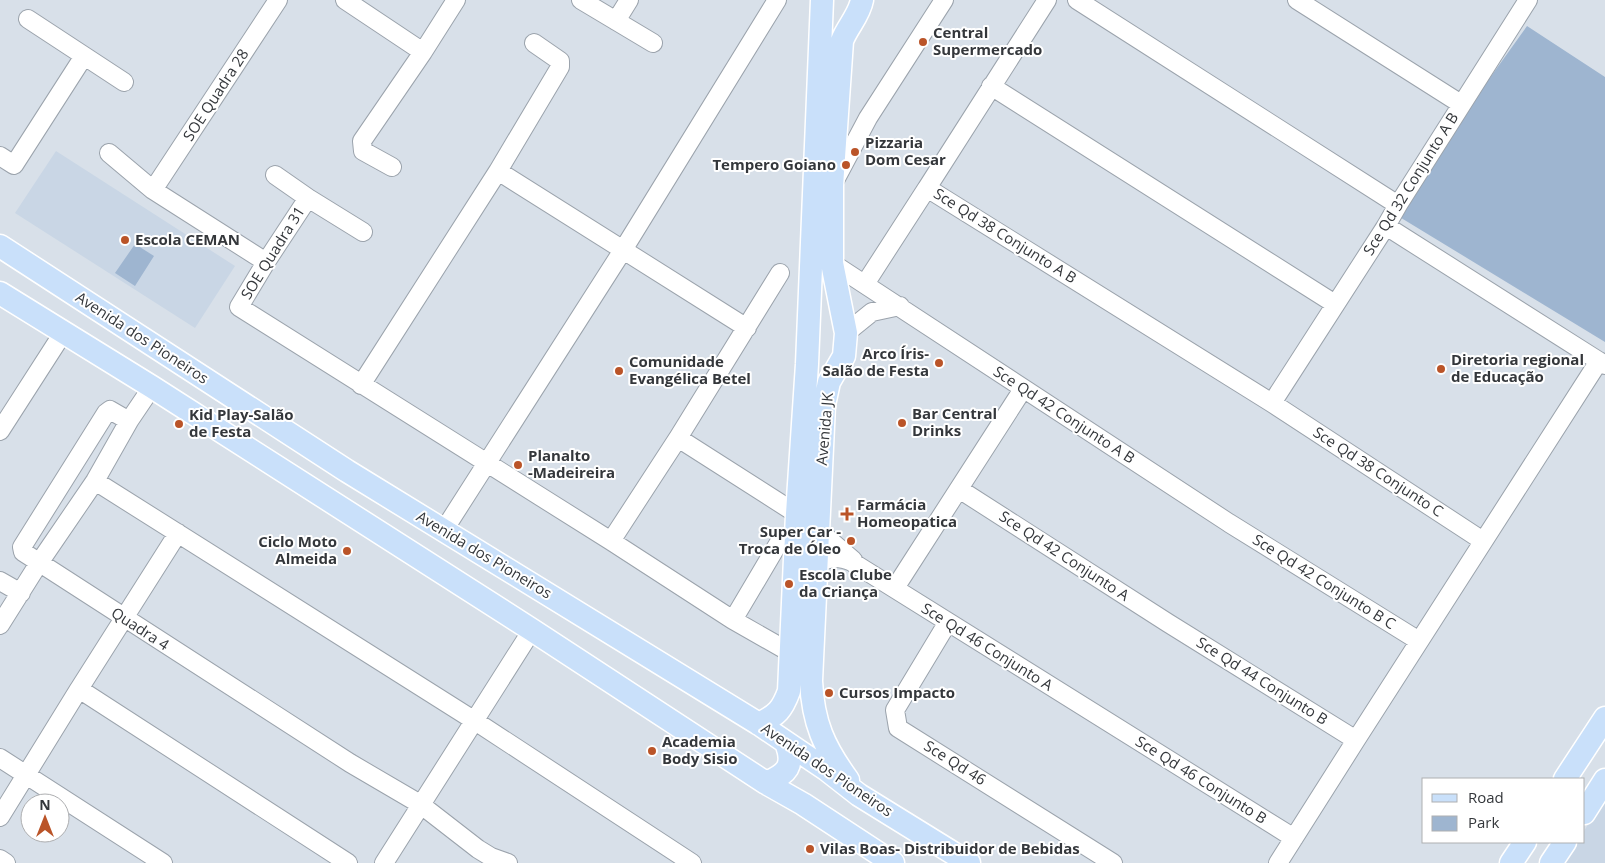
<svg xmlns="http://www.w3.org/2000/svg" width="1605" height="863" viewBox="0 0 1605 863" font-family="'Open Sans',sans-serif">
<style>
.built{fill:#c9d6e5}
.green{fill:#9eb5d0}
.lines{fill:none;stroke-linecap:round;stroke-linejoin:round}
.minor-casing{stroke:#9ba3ac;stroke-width:20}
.major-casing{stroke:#fff;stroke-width:25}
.minor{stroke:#fff;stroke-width:18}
.major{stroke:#c9e0fa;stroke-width:22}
.poi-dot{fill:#ba5428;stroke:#fff;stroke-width:2}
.labels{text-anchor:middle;stroke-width:4;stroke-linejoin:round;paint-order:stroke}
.poi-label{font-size:15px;font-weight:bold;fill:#34373b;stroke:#fff;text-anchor:start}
.street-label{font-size:15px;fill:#34373b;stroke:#fff}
</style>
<rect width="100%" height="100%" fill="#d8e0e9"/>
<!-- built -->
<path class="built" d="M56 151 235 266 195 328 15 213Z
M1605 798V863H1563L1577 842H1584V831Z"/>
<!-- green -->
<path class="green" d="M1527 26 1605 77V342L1393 213Z
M135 244 154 256 135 286 115 273Z"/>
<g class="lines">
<!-- minor casing -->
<g class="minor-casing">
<path id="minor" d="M345 0 423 52
M581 0 653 43
M1047 0 927 188 1272 403 1483 541
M1077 0 1398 205
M1297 0 1461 104
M28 19 124 82
M616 21 629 0
M991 86 1335 304
M109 153 153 190 266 262
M0 156 14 165 84 56
M392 167 363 151 362 141 423 52 456 0
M498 171 747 328
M275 175 308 198 363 232
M833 184 868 118 944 0
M153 190 278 0
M308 198 266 262 239 307 611 541 733 620 778 544 797 537
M1386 226 1605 365
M832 263 1229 523 1419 641
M865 284 927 188
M846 333 872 312 900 306
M361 385 498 171 560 67V61L534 43
M1272 403 1386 226 1398 205 1528 0
M129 421 110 410 106 413 22 547 23 552 350 763 420 804 478 849 491 857 508 863
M0 431 63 333
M678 438 780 273
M95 481 475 721 692 863
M959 489 1168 623 1356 740
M444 530 623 250 777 0
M818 530 853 560
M178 533 79 689 348 863
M611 541 678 438 797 514
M816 564C831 557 837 556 852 562L1294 838
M0 581 21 593
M895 588 1023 389
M733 620 791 653
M948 622 895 710 898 728 1113 863
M0 625 39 563 95 481 129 421 152 387
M0 758 163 863
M0 817 79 689
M0 859 6 863
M384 863 532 630
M1278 863 1356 740 1599 361"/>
</g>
<!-- major casing -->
<g class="major-casing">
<path id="major" d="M0 246 347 471 759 724 827 770 859 795 969 863
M0 293 152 387 532 630 766 783 803 804 893 863
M759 724C777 715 782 710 789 691L797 514 807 364 822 0
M1565 779 1605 718
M848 780C824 747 813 723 811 681L824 405 829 382 844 356 846 333 832 263V186L842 41C847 27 859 16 862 0
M766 783C787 774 795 766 786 743
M1584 813 1605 780
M1511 863 1525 842
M1551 863 1565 842"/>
</g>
<!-- minor -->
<use href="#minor" class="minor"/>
<!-- major -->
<use href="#major" class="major"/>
</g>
<!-- markers -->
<g class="poi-dot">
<circle cx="923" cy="42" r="5"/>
<circle cx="855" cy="152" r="5"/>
<circle cx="846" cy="165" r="5"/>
<circle cx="125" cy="240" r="5"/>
<circle cx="939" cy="363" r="5"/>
<circle cx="1441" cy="369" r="5"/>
<circle cx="619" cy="371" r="5"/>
<circle cx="902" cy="423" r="5"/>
<circle cx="179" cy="424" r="5"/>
<circle cx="518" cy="465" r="5"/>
<path d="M844.5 506.5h5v5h5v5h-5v5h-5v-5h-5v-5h5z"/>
<circle cx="851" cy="541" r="5"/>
<circle cx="347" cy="551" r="5"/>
<circle cx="789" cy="584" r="5"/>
<circle cx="829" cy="693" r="5"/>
<circle cx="652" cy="751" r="5"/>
<circle cx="810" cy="849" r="5"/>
</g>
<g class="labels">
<!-- poi labels -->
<g class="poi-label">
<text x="933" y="38">Central<tspan x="933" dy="17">Supermercado</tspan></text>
<text x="865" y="148">Pizzaria<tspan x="865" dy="17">Dom Cesar</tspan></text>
<text x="836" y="170" text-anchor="end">Tempero Goiano</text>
<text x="135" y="245">Escola CEMAN</text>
<text x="929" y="359" text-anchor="end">Arco Íris-<tspan x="929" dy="17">Salão de Festa</tspan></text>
<text x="1451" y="365">Diretoria regional<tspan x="1451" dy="17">de Educação</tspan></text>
<text x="629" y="367">Comunidade<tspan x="629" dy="17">Evangélica Betel</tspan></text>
<text x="912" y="419">Bar Central<tspan x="912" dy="17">Drinks</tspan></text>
<text x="189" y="420">Kid Play-Salão<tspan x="189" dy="17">de Festa</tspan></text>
<text x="528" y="461">Planalto<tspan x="528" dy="17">-Madeireira</tspan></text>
<text x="857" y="510">Farmácia<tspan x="857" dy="17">Homeopatica</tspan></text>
<text x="841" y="537" text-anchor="end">Super Car -<tspan x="841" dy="17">Troca de Óleo</tspan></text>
<text x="337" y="547" text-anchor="end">Ciclo Moto<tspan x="337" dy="17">Almeida</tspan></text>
<text x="799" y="580">Escola Clube<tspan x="799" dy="17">da Criança</tspan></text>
<text x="839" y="698">Cursos Impacto</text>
<text x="662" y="747">Academia<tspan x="662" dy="17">Body Sisio</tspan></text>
<text x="820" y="854">Vilas Boas- Distribuidor de Bebidas</text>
</g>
<!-- street labels -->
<g class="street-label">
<text transform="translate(216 95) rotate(-57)" y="5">SOE Quadra 28</text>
<text transform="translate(1411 184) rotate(-58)" y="5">Sce Qd 32 Conjunto A B</text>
<text transform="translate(1005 236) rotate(32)" y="5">Sce Qd 38 Conjunto A B</text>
<text transform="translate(273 253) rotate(-58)" y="5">SOE Quadra 31</text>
<text transform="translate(142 338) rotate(33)" y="5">Avenida dos Pioneiros</text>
<text transform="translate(1064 415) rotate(33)" y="5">Sce Qd 42 Conjunto A B</text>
<text transform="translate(825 429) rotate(-85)" y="5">Avenida JK</text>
<text transform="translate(1378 472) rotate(33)" y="5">Sce Qd 38 Conjunto C</text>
<text transform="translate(484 555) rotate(31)" y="5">Avenida dos Pioneiros</text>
<text transform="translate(1064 556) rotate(33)" y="5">Sce Qd 42 Conjunto A</text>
<text transform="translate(1324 582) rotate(32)" y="5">Sce Qd 42 Conjunto B C</text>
<text transform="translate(140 629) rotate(33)" y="5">Quadra 4</text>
<text transform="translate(987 647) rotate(32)" y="5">Sce Qd 46 Conjunto A</text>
<text transform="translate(1262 681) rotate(32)" y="5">Sce Qd 44 Conjunto B</text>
<text transform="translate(955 763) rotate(32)" y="5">Sce Qd 46</text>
<text transform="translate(827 770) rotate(34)" y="5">Avenida dos Pioneiros</text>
<text transform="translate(1201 780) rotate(32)" y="5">Sce Qd 46 Conjunto B</text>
</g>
</g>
<!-- legend -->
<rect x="1422" y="778" width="162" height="65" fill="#ffffff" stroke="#aeafb1"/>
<rect x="1432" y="794" width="25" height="8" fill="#c9e0fa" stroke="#aeafb1"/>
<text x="1468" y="803" font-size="15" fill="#34373b">Road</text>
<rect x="1432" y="816" width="25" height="15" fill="#9eb5d0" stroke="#aeafb1"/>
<text x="1468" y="828" font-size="15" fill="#34373b">Park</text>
<!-- north arrow -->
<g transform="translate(45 818)"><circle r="24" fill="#ffffff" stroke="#aeafb1"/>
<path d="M0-4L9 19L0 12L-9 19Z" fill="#ba5428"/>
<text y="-8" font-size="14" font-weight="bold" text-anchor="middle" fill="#34373b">N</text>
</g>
</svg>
